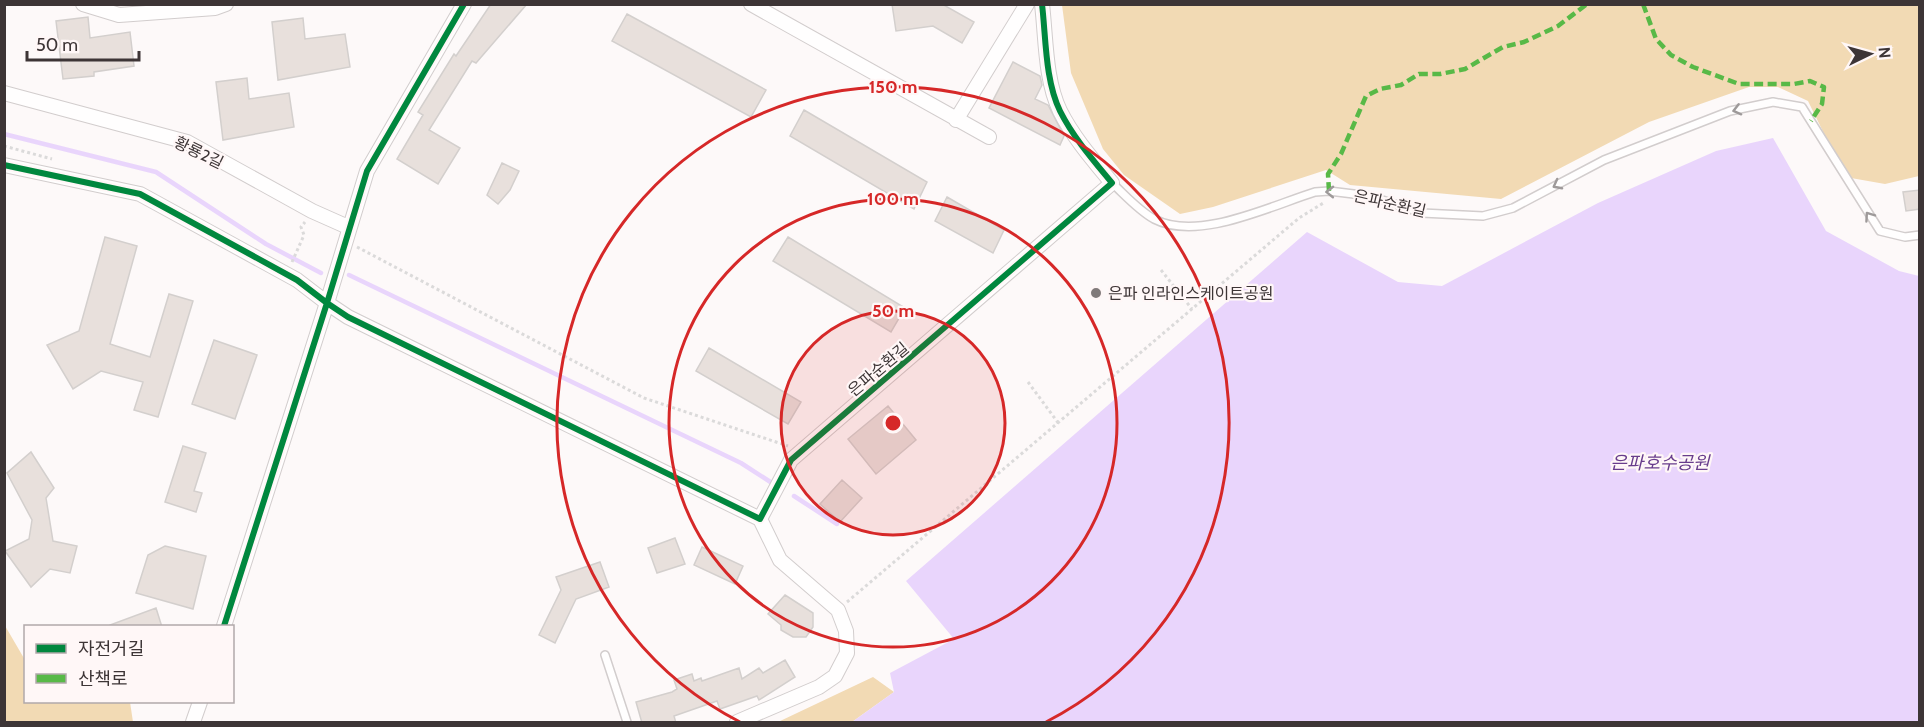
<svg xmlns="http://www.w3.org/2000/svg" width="1924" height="727" viewBox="0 0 1924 727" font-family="Cabin,'Noto Sans KR',sans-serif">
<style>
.green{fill:#f2dab4}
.water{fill:#e9d5fc}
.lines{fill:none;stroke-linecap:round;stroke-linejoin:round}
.stream{stroke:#e9d5fc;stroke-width:4.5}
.building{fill:#e8e0dc;stroke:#d3cfcd;stroke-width:1.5}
.service-casing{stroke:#d2cdcd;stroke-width:10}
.minor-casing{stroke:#d2cdcd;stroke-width:16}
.path{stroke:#dbdada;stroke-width:3;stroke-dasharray:3 3;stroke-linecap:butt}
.service{stroke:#fffefe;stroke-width:7}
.minor{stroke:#fffefe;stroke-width:14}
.quiet{stroke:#58b947;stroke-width:4.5;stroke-dasharray:9 4.5;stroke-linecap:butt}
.cycleway-casing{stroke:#fff7f7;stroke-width:10}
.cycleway{stroke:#00873e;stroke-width:6}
.oneway{stroke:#9e9a9a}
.ring{fill:none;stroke:#d62828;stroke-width:3}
.poi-dot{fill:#807a7a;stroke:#fff7f7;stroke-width:2}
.labels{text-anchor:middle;stroke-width:4.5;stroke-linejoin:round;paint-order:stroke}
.street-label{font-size:16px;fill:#3d3536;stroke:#fff7f7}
.poi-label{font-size:16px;fill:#3d3536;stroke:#fff7f7;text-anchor:start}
.water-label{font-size:18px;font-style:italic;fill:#683c8c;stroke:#fff7f7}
.centre{fill:#d62828;stroke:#fff7f7;stroke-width:3}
.ring-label{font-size:18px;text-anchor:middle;font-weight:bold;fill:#d62828;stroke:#fff7f7;stroke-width:4.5;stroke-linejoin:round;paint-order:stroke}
</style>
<rect width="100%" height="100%" fill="#fdf9f9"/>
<!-- green -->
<path class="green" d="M1062 5H1919V176L1885 184 1851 178 1834 154 1808 101 1778 87H1749L1649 122 1501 199 1350 185 1326 170 1213 207 1180 214 1124 175 1103 149 1071 73Z
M4 624 25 660 26 702H130L133 722H5Z
M873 677 894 692 852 722H778Z"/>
<!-- water -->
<path class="water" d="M1773 138 1826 231 1899 271 1919 276V722H852L894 692 890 673 954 639 906 581 1307 232 1398 282 1442 286 1598 203 1716 151Z"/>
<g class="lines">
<!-- stream -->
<path class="stream" d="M4 134 156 172 266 244 321 273
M349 275 741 463 772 483
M794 496 837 524"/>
</g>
<!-- building -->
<path class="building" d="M491 4H527L476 63 472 61 429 130 460 148 438 184 397 159 423 115 418 112 454 54 456 56Z
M892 4H942L974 22 962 43 933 26 896 31Z
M627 14 766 90 751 117 612 41Z
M88 17 90 38 130 32 134 66 94 72V76L63 79 56 21Z
M303 18 305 39 345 34 350 67 278 80 272 22Z
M1013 62 1040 76 1042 85 1035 99 1048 105 1064 136 1060 145 989 108Z
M247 78 249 99 289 93 294 127 223 140 216 82Z
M804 110 927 182 914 209 790 136Z
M502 163 519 171 510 190 498 204 487 195Z
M1920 190V209L1906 211 1903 192Z
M947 197 1004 230 993 253 935 221Z
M105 237 137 246 110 344 150 357 169 294 193 301 158 417 134 410 143 382 101 371 73 389 47 345 79 331Z
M788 237 905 308 891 332 773 261Z
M214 340 257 355 235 419 192 404Z
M709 348 801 402 788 424 696 371Z
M888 406 916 440 876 474 848 439Z
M183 446 206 453 194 491 202 493 196 512 165 502Z
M31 452 54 488 46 498 53 541 77 546 70 573 50 569 31 587 5 551 29 539 32 520 7 473Z
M842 480 862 498 840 522 820 504Z
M675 538 685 564 657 573 648 548Z
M165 546 206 556 193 609 136 593 148 555Z
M702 547 743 566 735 584 694 565Z
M600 562 609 587 576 599 555 643 539 635 561 590 556 577Z
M785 595 813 613V627L806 637H793L781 630V625L768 614Z
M156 608 162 627H110V625Z
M785 660 795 677 759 700 757 696 720 709 717 701 674 716 676 723H642L636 702 672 692 677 689 674 680 692 674 694 681 701 678 702 681 739 668 742 679 759 668 763 673Z"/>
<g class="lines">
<!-- service casing -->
<g class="service-casing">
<path id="service" d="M1112 183C1125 195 1138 210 1154 219 1198 242 1270 206 1315 192L1329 191 1370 196 1422 213 1483 216 1513 208 1604 160 1730 111 1773 102 1802 107 1880 231 1905 237 1920 235
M605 655 627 722"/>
</g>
<!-- minor casing -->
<g class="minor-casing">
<path id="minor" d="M83 4 119 15 215 8 226 4
M464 4 367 171 327 303 348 317 760 519
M751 4 989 137
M4 93 187 142 312 211 348 227
M956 120 1027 4
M4 165 140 194 297 280 327 303 224 626
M760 519 791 460 1112 183C1093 160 1073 137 1060 111 1045 80 1046 38 1042 4
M193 722 200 702
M737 722 819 687 835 676 847 653 846 631 838 610 780 560 760 519"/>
</g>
<!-- path -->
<path class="path" d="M4 146 52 159
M357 247 644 398 788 446
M292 262 304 235 301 227 305 222
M1161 270 1192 309
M1028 382 1059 424
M847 602 1299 218 1325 202"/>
<!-- service -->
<use href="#service" class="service"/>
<!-- minor -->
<use href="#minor" class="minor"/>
<!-- quiet -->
<path class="quiet" d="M1643 4 1656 39 1671 55 1693 67 1739 84H1794L1810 81 1824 87 1822 104 1811 121
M1329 191 1328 174 1341 154 1366 96 1380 89 1401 85 1419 74H1440L1465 69 1503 47 1524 42 1558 26 1587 4"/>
<!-- cycleway casing -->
<g class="cycleway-casing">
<path id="cycleway" d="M464 4 367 171 327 303 348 317 760 519 791 460 1112 183C1093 160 1073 137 1060 111 1045 80 1046 38 1042 4
M4 165 140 194 297 280 327 303 224 626"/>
</g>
<!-- cycleway -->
<use href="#cycleway" class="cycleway"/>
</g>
<!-- one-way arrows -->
<defs><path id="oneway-chevron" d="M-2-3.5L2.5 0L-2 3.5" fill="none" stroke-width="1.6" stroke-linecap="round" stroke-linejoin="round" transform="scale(1.5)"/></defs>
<g class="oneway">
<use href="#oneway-chevron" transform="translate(1737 110) rotate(166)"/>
<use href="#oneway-chevron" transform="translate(1557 185) rotate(152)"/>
<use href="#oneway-chevron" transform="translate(1330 192) rotate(-179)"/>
<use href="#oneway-chevron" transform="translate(1869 216) rotate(-125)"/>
</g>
<!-- distance rings -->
<circle cx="893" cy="423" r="112" fill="#d62828" fill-opacity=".12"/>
<g class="ring">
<circle cx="893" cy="423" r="112"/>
<circle cx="893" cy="423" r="224"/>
<path d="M740 722A336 336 0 1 1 1046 722"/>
</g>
<!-- markers -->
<circle class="poi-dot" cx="1096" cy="293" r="6"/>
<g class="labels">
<!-- street labels -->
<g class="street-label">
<text transform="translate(199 152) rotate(26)" y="6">황룡2길</text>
<text transform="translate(1390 203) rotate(13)" y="6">은파순환길</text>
<text transform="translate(878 369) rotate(-40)" y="6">은파순환길</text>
</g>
<!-- poi labels -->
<g class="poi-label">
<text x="1108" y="299">은파 인라인스케이트공원</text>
</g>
<!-- water labels -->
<g class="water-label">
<text x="1660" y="469">은파호수공원</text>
</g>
</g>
<circle cx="893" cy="423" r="9" class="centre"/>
<g class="ring-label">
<text x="893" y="93">150 m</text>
<text x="893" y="205">100 m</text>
<text x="893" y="317">50 m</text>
</g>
<!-- border -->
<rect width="1924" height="727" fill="none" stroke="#3d3536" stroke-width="12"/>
<!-- legend -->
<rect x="24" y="625" width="210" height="78" fill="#fff7f7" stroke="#b1a9aa" stroke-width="1.5"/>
<rect x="36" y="644" width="30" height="9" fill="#00873e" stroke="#b1a9aa" stroke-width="1.5"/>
<text x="78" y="655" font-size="18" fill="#3d3536">자전거길</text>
<rect x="36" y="674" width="30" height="9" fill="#58b947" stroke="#b1a9aa" stroke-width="1.5"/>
<text x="78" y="685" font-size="18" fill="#3d3536">산책로</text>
<!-- north arrow -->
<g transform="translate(1870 54) rotate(85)" stroke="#fff7f7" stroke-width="4.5" paint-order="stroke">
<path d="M0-4.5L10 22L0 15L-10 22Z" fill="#3d3536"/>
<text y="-9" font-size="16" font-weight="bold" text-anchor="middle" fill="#3d3536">N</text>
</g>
<!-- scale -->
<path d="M27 51v9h112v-9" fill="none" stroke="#3d3536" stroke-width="3"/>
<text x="36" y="51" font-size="18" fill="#3d3536" stroke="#fff7f7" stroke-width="4.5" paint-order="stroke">50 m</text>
</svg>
